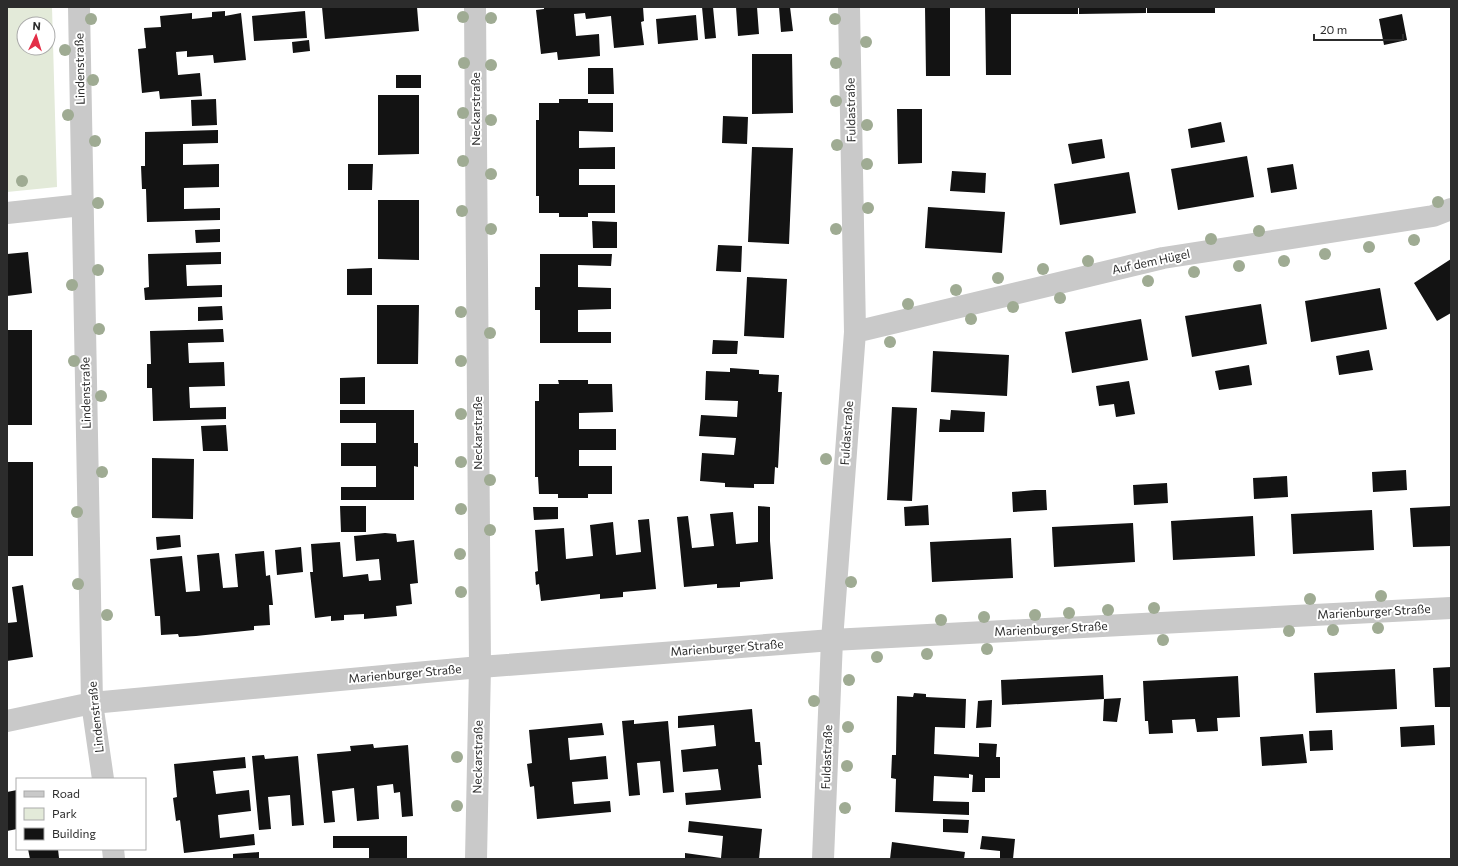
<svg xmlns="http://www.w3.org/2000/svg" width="1458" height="866" viewBox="0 0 1458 866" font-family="Commissioner,sans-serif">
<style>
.green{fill:#e3ead9;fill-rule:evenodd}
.building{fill:#131313}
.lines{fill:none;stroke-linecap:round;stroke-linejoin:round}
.minor{stroke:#c9c9c9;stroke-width:22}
.tree{fill:#9fab93}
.labels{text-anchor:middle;stroke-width:4;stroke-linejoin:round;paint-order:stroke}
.street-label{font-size:12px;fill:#2c2c2c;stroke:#fff}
</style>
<rect width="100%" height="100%" fill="#fff"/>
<!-- green -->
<path class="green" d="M7 7H52L57 187 7 192ZM24 24H48V48H24Z"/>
<!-- building -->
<path class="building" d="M322 7H417L419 31 325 39Z
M544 7H643L644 21 641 22 644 45 614 48 611 16 586 19 585 13 574 14 576 36 599 34 600 56 558 60 557 52 541 54 536 10 544 9Z
M702 7H713L716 38 705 39Z
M736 7H757L759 34 738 36Z
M779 7H790L793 31 781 32Z
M925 7H950V76H926Z
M985 7H1078V14H1011V75H986Z
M1079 7H1146V13L1079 14Z
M1147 7H1215V13H1147Z
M225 11V16L241 13 246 60 214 63 213 55 187 57V51L176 52 178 75 200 73 202 96 160 99 159 91 142 93 138 49 146 48 144 28 161 27 160 16 192 13V19L212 17V12Z
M305 11 307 38 254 41 252 16Z
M1402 14 1407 40 1384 45 1379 19Z
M696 15 698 40 658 44 656 19Z
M309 40 310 51 293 53 292 42Z
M752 54H792L793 113 752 114Z
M588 68H613L614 94H588Z
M396 75H421V88H396Z
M378 95H419V154L378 155Z
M216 99 217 125 192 126 191 100Z
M559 99H588V103H613V132L579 131V148L615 147V169H579V185H615V213H588V217H559V213H539V196H536V120H539V103H559Z
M897 109H922V163L898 164Z
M723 116 748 117 747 144 722 143Z
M1221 122 1225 142 1191 148 1188 129Z
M218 130V143L183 144V165L219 164V187L184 188V209L220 208V220L147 222 146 189H142L141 166H145V132Z
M1102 139 1105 158 1072 164 1068 144Z
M752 147 793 148 789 244 748 242Z
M1247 156 1254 197 1178 210 1171 169Z
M348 164H373L372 190H348Z
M1293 164 1297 189 1271 193 1267 168Z
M952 171 986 173 985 193 950 191Z
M1129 172 1136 213 1060 225 1054 184Z
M378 200H419V260L378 259Z
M928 207 1005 212 1002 253 925 248Z
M592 221 617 222V248H593Z
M220 229V242L196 243 195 230Z
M718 245 742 246 741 272 716 271Z
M28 252 32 293 7 296V254Z
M221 252V264L186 265 187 286 222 285V297L145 300 144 288 149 287 148 254Z
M540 254H612L611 266 578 265V287L611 288V309L578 310V332H611V343H540V310H535V287H540Z
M1451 259V313L1437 321 1414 283Z
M372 268V295H347V269Z
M747 277 787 279 784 338 744 336Z
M1380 288 1387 329 1311 342 1305 301Z
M1261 304 1267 344 1192 357 1185 316Z
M377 305H419L418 364H377Z
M222 306 223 320 198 321V307Z
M1141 319 1148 360 1072 373 1065 332Z
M223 329 224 342 188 343 189 363 224 362 225 386 189 387 190 408 226 407V419L153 421 152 388H147V364H151L150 331Z
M7 330H32V425H7Z
M713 340 738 341 737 354H712Z
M1369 350 1373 370 1339 375 1336 356Z
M933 351 1009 355 1007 396 931 392Z
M1249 365 1252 385 1219 390 1215 371Z
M730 368 759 370V374L779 375 778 392H782L778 468 775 467 774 484H754V488L725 487V483L700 481 702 453 734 455 736 438 699 436 701 415 737 417 738 401 705 400 706 371 730 372Z
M365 377V404H340V378Z
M558 380H588V384H612L613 412 579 413V429H616V450H579V466H612V494H588V498H558V494H539L538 477H535V401H539V384H559Z
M1129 381 1135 414 1116 417 1114 404 1099 406 1096 386Z
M892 407 917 408 912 501 887 500Z
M340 410H414V443H418V467L414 466V500H341V487H376V466H341V443H376V423H340Z
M951 410 985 412 984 432H939L940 419 950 420Z
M226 425 228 451H203L201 426Z
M152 458 194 459 193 519 152 518Z
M7 462H33V556H7Z
M1406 470 1407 490 1373 492 1372 472Z
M1287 476 1288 497 1254 499 1253 478Z
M1167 483 1168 503 1134 505 1133 485Z
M1035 490H1046L1047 510 1013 512 1012 492Z
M928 505 929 525 905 526 904 507Z
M340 506H366V532H341Z
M758 506 770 507V541L773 579 740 582V587L717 588V584L684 587 677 517 688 516 692 548 714 546 710 514 733 512 736 544 758 542Z
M1451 506V546L1413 547 1410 508Z
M533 507H558V519L534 520Z
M1372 510 1374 550 1293 554 1291 514Z
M1253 516 1255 556 1173 560 1171 521Z
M649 519 656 589 623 592V597L600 599V594L541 601 539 584 536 585 535 572 538 571 535 530 564 528 566 559 593 556 590 525 613 522 616 555 641 552 638 520Z
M1133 523 1135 562 1054 567 1052 527Z
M385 533 396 534 397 542 414 540 418 583 410 584 412 604 396 606 397 616 364 619V614L344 615V620L331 621V616L315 618 310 572H313L311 544 340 542 343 577 368 574 369 581 381 580 379 559 356 561 354 536Z
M180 535 181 547 157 550 156 537Z
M1011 538 1013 578 932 582 930 542Z
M301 547 303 572 277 575 275 550Z
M264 551 266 576 270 575 273 605H269L270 625 254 626V630L196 636 179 637 178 634 161 635 160 616H155L150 559 182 556 186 592 200 591 197 555 219 553 223 588 238 587 235 554Z
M23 585 33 657 7 661V623L17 622 12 587Z
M1451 667V707H1435L1433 668Z
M1395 669 1397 709 1316 713 1314 673Z
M1103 675 1104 699 1121 698 1117 722 1103 721 1104 699 1002 705 1001 680Z
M1238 676 1240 717 1217 718 1218 731 1197 732 1195 719 1172 720 1173 733 1149 734 1148 721H1145L1143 681Z
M914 693 926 694V697L966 699 965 728 935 727 934 754 979 757V743L997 744 996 757H1000V778H985V792H972L973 775 969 774V778L934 776 933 801 969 802V815L895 812 896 779 891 778 892 755H896L897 696 913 697Z
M992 700 991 727 976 728 978 701Z
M752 709 755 742H760L761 753 762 765H758L761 798 686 805 685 793 721 790 718 769 683 772 681 750 716 746 714 725 678 728V716Z
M634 720V724L668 721 674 792 663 793 660 761 637 763 640 795 629 796 622 721Z
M602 723 604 735 568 738 570 760 606 756 608 779 572 782 574 804 610 801 611 812 537 819 534 786 530 787 527 764 532 763 529 730Z
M1434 725 1435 745 1401 747 1400 727Z
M1332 730 1333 750 1310 751 1309 731Z
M1303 734 1307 763 1262 766 1260 737Z
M373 744 374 748 408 745 413 816 402 817 400 792 394 793 393 784 377 786 379 819 357 821 354 788 332 791 335 822 324 823 317 754 351 751 350 746Z
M264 755 265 759 298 756 304 825 292 826 290 795 268 797 271 829 259 830 252 756Z
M245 757 246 768 213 771 216 794 249 790 251 811 218 815 220 838 254 834 255 845 184 853 180 820 176 821 173 798 177 797 174 764Z
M17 790V829L7 831V792Z
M943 819 969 820 968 833 943 832Z
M689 821 762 829 759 859H685V853L721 858 723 836 688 832Z
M333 836H407V859H369V848H333Z
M982 836 1015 839 1013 859H1000V851L980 849Z
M892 842 965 852 964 859H890Z
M28 849H58L59 858 30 859Z
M259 852V859H233V854Z"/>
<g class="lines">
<!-- minor -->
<path class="minor" d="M79 7 92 703 103 779
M475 7 480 667 476 859
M7 213 82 205
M855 332 1163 258 1433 216 1451 209
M7 721 92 703 480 667 832 640 1451 608
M113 849 114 859
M823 859 832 640 855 332 849 7"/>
</g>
<!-- trees -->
<g class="tree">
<circle cx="463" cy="17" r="6"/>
<circle cx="491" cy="18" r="6"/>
<circle cx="91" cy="19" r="6"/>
<circle cx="835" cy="19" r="6"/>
<circle cx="866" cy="42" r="6"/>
<circle cx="65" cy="50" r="6"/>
<circle cx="464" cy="63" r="6"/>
<circle cx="836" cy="63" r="6"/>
<circle cx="491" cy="65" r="6"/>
<circle cx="93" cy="80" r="6"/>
<circle cx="836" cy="101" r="6"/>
<circle cx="463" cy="113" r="6"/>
<circle cx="68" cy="115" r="6"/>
<circle cx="491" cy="120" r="6"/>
<circle cx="867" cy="125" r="6"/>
<circle cx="95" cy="141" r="6"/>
<circle cx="837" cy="145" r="6"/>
<circle cx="463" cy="161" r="6"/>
<circle cx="867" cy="164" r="6"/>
<circle cx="491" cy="174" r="6"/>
<circle cx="22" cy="181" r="6"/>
<circle cx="1438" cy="202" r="6"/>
<circle cx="98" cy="203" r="6"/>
<circle cx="868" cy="208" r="6"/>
<circle cx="462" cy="211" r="6"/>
<circle cx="491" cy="229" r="6"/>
<circle cx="836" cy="229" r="6"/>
<circle cx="1259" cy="231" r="6"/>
<circle cx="1211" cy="239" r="6"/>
<circle cx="1414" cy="240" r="6"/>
<circle cx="1369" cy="247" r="6"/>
<circle cx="1325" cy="254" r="6"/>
<circle cx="1088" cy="261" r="6"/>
<circle cx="1284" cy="261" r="6"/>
<circle cx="1239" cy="266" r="6"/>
<circle cx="1043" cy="269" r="6"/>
<circle cx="98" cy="270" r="6"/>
<circle cx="1194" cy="272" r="6"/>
<circle cx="998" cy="278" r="6"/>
<circle cx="1148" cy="281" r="6"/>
<circle cx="72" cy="285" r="6"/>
<circle cx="956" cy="290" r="6"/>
<circle cx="1060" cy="298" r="6"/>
<circle cx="908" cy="304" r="6"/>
<circle cx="1013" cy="307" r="6"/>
<circle cx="461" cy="312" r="6"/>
<circle cx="971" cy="319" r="6"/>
<circle cx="99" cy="329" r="6"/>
<circle cx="490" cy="333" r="6"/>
<circle cx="890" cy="342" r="6"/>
<circle cx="74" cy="361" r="6"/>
<circle cx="461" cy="361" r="6"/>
<circle cx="101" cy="396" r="6"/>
<circle cx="461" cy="414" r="6"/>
<circle cx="826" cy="459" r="6"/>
<circle cx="461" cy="462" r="6"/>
<circle cx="102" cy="472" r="6"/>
<circle cx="490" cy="480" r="6"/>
<circle cx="461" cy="509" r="6"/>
<circle cx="77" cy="512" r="6"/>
<circle cx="490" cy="530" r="6"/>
<circle cx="460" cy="554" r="6"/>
<circle cx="851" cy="582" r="6"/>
<circle cx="78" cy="584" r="6"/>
<circle cx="461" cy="592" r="6"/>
<circle cx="1381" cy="596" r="6"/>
<circle cx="1310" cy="599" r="6"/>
<circle cx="1154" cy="608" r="6"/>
<circle cx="1108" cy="610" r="6"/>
<circle cx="1069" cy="613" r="6"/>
<circle cx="107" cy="615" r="6"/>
<circle cx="1035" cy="615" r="6"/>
<circle cx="984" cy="617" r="6"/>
<circle cx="941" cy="620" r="6"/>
<circle cx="1378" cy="628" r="6"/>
<circle cx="1333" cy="630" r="6"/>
<circle cx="1289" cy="631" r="6"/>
<circle cx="1163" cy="640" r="6"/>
<circle cx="987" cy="649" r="6"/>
<circle cx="927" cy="654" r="6"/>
<circle cx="877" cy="657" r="6"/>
<circle cx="849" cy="680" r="6"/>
<circle cx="814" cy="701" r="6"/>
<circle cx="848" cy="727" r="6"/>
<circle cx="457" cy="757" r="6"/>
<circle cx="847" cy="766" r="6"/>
<circle cx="457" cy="806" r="6"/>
<circle cx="845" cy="808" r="6"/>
</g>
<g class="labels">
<!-- street labels -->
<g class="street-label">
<text transform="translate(80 69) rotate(-91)" y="4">Lindenstraße</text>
<text transform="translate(476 109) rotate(-90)" y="4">Neckarstraße</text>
<text transform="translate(851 110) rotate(-91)" y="4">Fuldastraße</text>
<text transform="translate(1151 262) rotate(-12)" y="4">Auf dem Hügel</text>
<text transform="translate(86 393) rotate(-91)" y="4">Lindenstraße</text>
<text transform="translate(478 433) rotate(-90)" y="4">Neckarstraße</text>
<text transform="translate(847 433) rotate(-86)" y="4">Fuldastraße</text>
<text transform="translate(1374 612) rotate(-3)" y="4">Marienburger Straße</text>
<text transform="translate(1051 629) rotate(-3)" y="4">Marienburger Straße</text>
<text transform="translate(727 648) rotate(-4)" y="4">Marienburger Straße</text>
<text transform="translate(405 674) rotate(-5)" y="4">Marienburger Straße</text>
<text transform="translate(96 717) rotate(-96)" y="4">Lindenstraße</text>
<text transform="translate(478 757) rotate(-89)" y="4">Neckarstraße</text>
<text transform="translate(827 757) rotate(-88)" y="4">Fuldastraße</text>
</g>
</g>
<!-- border -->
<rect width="1458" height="866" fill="none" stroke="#2c2c2c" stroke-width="16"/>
<!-- legend -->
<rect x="16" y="778" width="130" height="72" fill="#ffffff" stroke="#ababab"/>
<rect x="24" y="791" width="20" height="6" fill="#c9c9c9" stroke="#ababab"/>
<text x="52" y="798" font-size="12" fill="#2c2c2c">Road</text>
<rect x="24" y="808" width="20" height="12" fill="#e3ead9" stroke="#ababab"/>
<text x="52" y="818" font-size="12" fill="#2c2c2c">Park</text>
<rect x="24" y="828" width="20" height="12" fill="#131313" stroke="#ababab"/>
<text x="52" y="838" font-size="12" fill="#2c2c2c">Building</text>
<!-- north arrow -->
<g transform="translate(36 36) rotate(4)"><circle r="19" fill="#ffffff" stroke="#ababab"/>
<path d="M0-3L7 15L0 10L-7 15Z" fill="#e32d46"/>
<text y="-6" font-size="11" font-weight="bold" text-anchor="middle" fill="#2c2c2c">N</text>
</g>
<!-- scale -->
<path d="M1314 34v6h89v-6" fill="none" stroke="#2c2c2c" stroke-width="2"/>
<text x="1320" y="34" font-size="12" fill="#2c2c2c" stroke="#ffffff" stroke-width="3" paint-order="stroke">20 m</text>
</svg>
